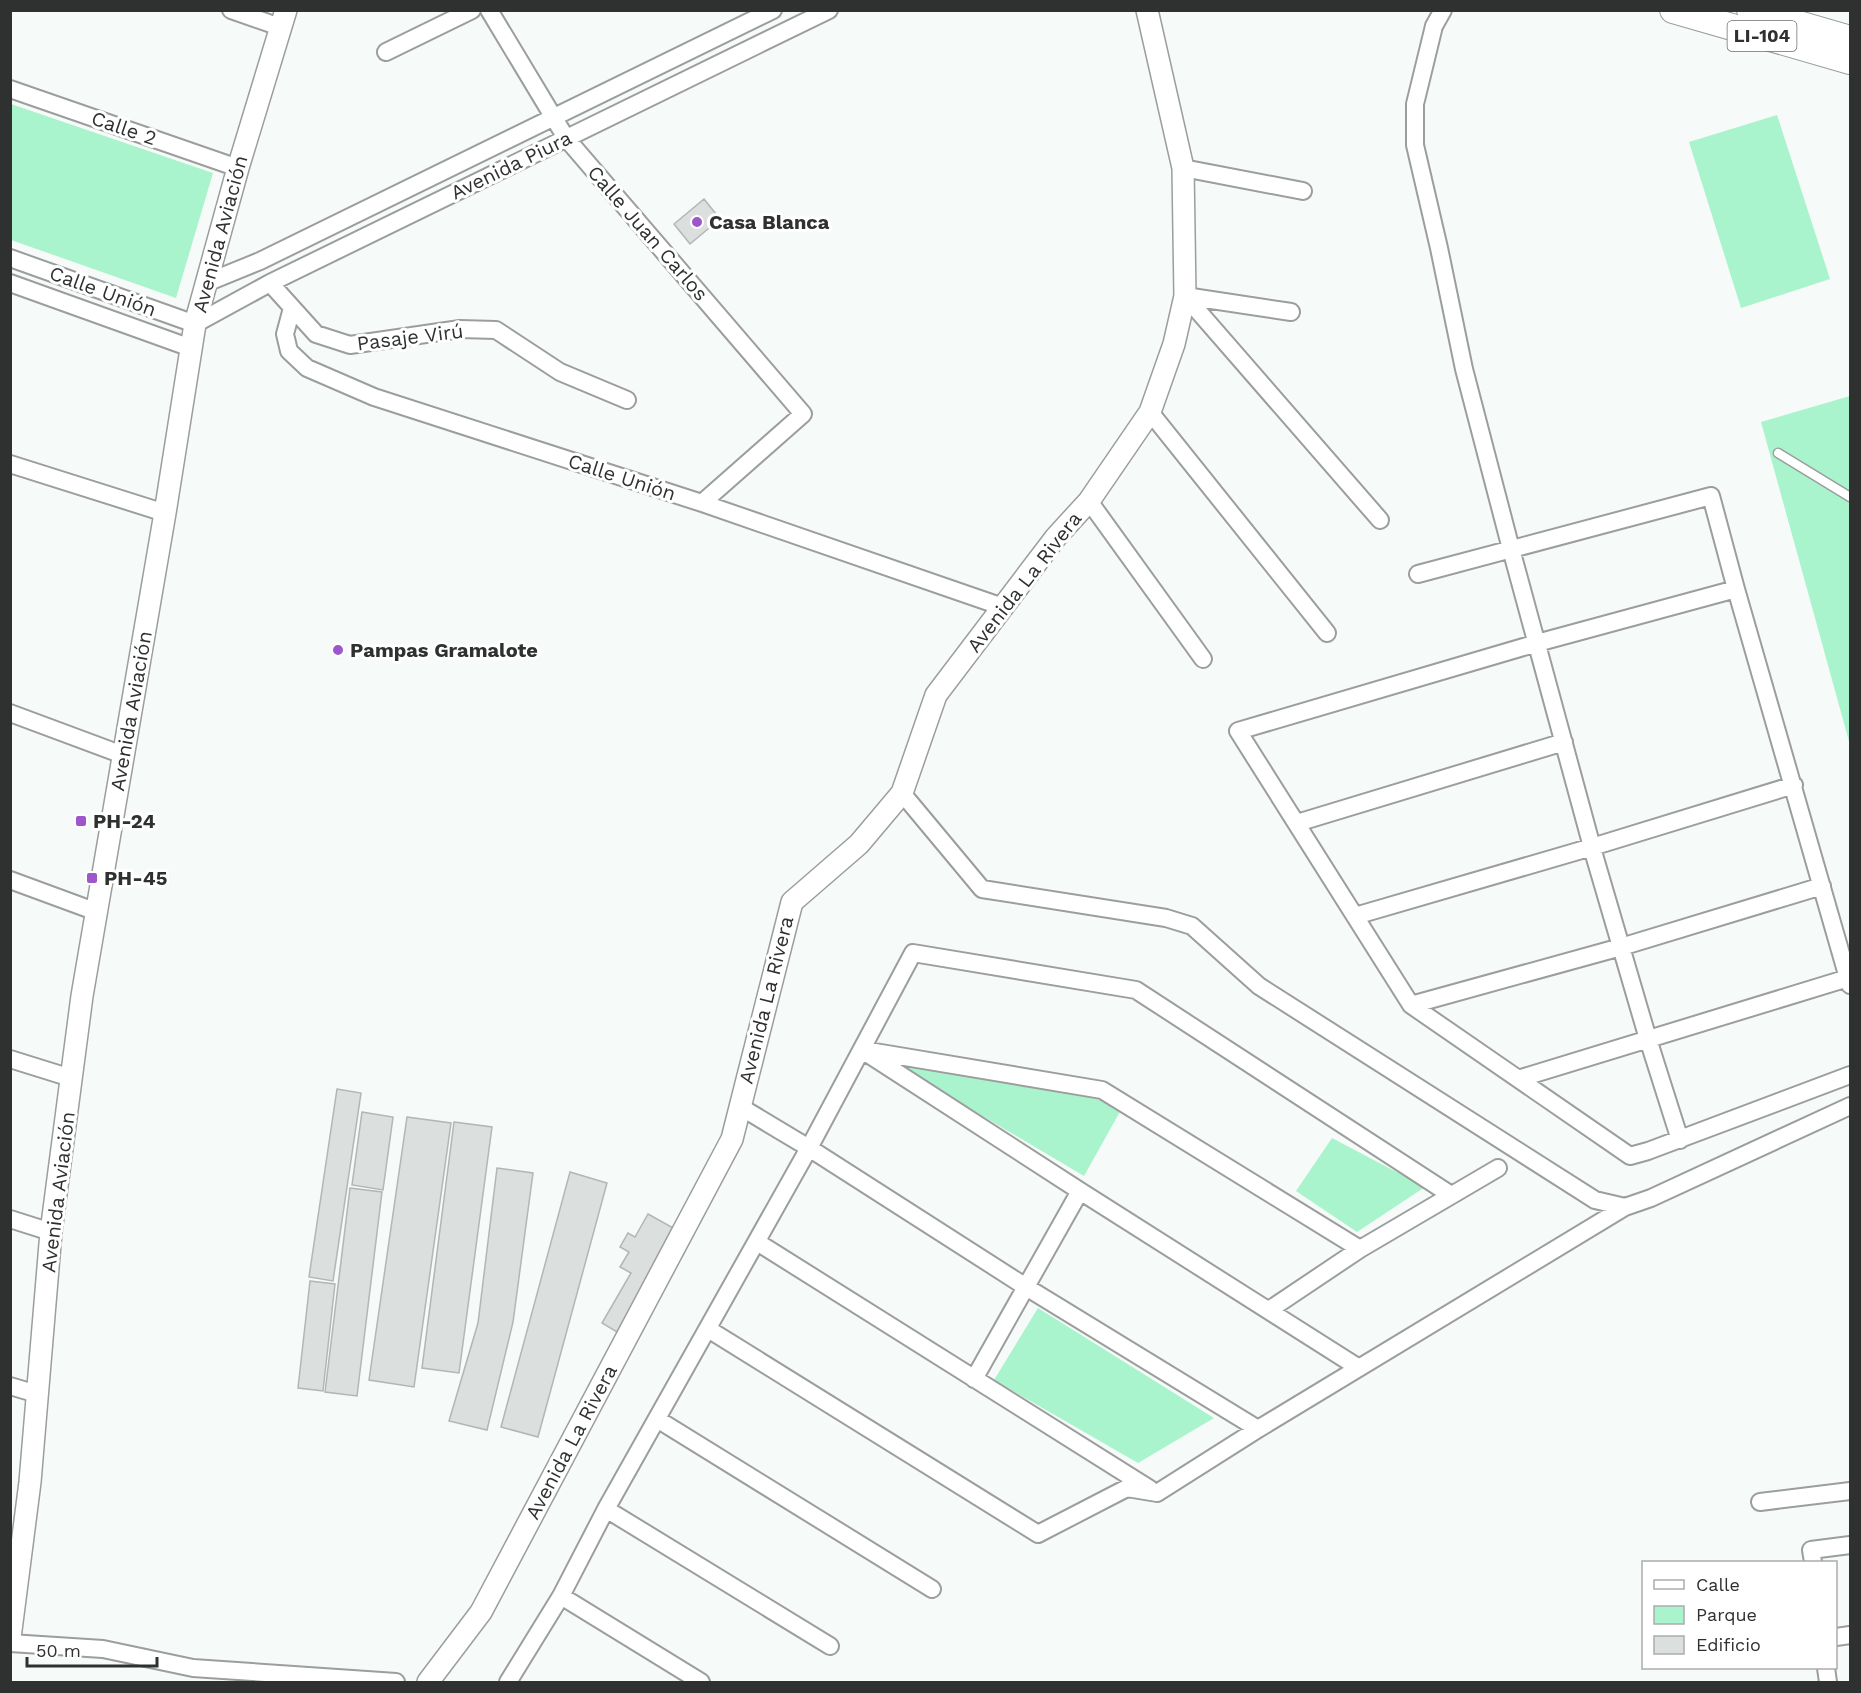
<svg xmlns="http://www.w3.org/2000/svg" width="1861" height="1693" viewBox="0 0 1861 1693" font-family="'Work Sans',sans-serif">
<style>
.green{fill:#a9f4cc}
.building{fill:#dbdfdd;stroke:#b2b6b4;stroke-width:1.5}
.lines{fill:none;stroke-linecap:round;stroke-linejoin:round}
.service-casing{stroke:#9b9e9c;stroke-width:11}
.minor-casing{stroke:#9b9e9c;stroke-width:20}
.tertiary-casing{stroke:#9b9e9c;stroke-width:24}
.primary-casing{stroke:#9b9e9c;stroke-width:28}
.service{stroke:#fff;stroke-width:8}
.minor{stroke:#fff;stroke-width:16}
.tertiary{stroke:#fff;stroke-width:21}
.primary{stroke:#fff;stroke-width:26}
.poi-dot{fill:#9d57cb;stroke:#fff;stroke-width:2}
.labels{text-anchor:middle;stroke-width:6;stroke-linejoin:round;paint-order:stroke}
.shield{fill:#fff;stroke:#6d6e6e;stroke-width:1.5}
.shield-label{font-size:18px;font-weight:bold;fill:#2f3030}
.street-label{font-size:20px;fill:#2f3030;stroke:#fff}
.poi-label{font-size:20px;font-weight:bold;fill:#2f3030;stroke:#fff;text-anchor:start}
</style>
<rect width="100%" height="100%" fill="#f6faf8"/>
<!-- green -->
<path class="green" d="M11 104 213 173 176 298 11 240Z
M1777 115 1830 279 1741 308 1689 142Z
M1850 396V745L1761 422Z
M886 1059 1103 1095 1122 1108 1084 1176Z
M1332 1138 1425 1187 1357 1232 1296 1191Z
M1038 1308 1214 1418 1138 1463 994 1380Z"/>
<!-- building -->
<path class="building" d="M704 199 720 219 690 244 674 224Z
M337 1089 361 1093 333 1281 309 1277Z
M362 1112 393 1117 383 1190 352 1185Z
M407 1117 451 1123 414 1387 369 1380Z
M454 1122 492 1127 459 1373 422 1368Z
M497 1168 533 1173 513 1322 487 1430 449 1421 478 1323Z
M570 1172 607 1183 538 1437 501 1427Z
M350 1188 382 1192 357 1396 325 1392Z
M648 1214 675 1229 617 1332 602 1323 631 1273 620 1267 629 1252 620 1247 628 1233 635 1237Z
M310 1281 335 1284 323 1391 298 1388Z"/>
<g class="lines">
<!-- service casing -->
<g class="service-casing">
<path id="service" d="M1778 453 1850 497"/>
</g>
<!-- minor casing -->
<g class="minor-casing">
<path id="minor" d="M231 10 280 27
M489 10 566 138 803 414 702 503
M1443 10 1434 26 1415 104V145L1439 248 1464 369 1511 549 1595 858 1648 1039 1680 1140
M386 52 472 10
M10 89 238 168
M1183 168 1303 191
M10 258 195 324 270 283 829 10
M10 283 191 348
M206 283 260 261 773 10
M270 283 316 334 350 345 460 329 496 330 560 372 627 400
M1185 296 1380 520
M1185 296 1291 312
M292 308 285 334 289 351 307 368 374 397 702 503 1003 607
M1150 412 1327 633
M10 464 165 513
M1089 501 1203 659
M1418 574 1711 496 1736 589 1850 985
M1736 589 1537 643 1238 731 1411 1005 1630 1156 1648 1151 1850 1075
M10 713 123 755
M902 793 982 889 1166 918 1192 926 1259 986 1595 1200 1625 1207 1651 1198 1850 1106
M1297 823 1564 742
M10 880 97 912
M1355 916 1592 847 1794 785
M1411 1005 1621 947 1822 886
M862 1050 1080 1191 1359 1368
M869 1051 1102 1090 1360 1249
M10 1059 71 1078
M1518 1079 1848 978
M739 1106 809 1148 1026 1287 1258 1429
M10 1219 51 1232
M757 1242 1150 1489
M1269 1310 1360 1249 1498 1168
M708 1329 1038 1534 1127 1488 1157 1493 1258 1429 1625 1207
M974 1379 1080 1191
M10 1386 37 1394
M657 1419 932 1589
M1760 1502 1850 1491
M606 1509 830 1646
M1813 1562 1811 1550 1850 1545
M561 1596 701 1682
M1836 1637 1850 1635
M10 1643 103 1649 193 1668 396 1682
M1826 1668 1828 1682
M508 1682 561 1596 606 1509 809 1148 913 953 1136 990 1451 1195"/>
</g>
<!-- tertiary casing -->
<g class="tertiary-casing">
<path id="tertiary" d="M10 1638 30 1482 51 1232 82 996 165 513 195 324 238 168 286 10
M428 1682 481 1612 732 1139 792 902 859 844 902 793 936 695 1056 537 1089 501 1150 412 1174 344 1185 296 1183 168 1147 10"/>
</g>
<!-- primary casing -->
<g class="primary-casing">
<path id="primary" d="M1673 10 1850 61
M1750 10 1850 39"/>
</g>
<!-- service -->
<use href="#service" class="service"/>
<!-- minor -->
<use href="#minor" class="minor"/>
<!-- tertiary -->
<use href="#tertiary" class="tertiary"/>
<!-- primary -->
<use href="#primary" class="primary"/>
</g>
<!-- markers -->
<g class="poi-dot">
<circle cx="697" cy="222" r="6"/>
<circle cx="338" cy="650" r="6"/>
<rect x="75" y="815" width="12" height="12" rx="3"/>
<rect x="86" y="872" width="12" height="12" rx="3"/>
</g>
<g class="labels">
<!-- shield labels -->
<rect class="shield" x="1727.5" y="21" width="69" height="30" rx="4.5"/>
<g class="shield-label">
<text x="1762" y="42">LI-104</text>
</g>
<!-- street labels -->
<g class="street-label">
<text transform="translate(124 128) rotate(19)" y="7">Calle 2</text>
<text transform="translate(511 165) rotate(-26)" y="7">Avenida Piura</text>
<text transform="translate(648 233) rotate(49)" y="7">Calle Juan Carlos</text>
<text transform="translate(220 234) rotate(-75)" y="7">Avenida Aviación</text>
<text transform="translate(103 291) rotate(20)" y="7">Calle Unión</text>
<text transform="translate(410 337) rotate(-7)" y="7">Pasaje Virú</text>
<text transform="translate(622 477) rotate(18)" y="7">Calle Unión</text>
<text transform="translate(1024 582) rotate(-52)" y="7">Avenida La Rivera</text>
<text transform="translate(131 711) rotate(-80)" y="7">Avenida Aviación</text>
<text transform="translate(766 1000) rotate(-76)" y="7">Avenida La Rivera</text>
<text transform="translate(58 1192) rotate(-83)" y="7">Avenida Aviación</text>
<text transform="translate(571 1442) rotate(-62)" y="7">Avenida La Rivera</text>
</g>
<!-- poi labels -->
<g class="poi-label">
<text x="709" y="229">Casa Blanca</text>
<text x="350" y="657">Pampas Gramalote</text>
<text x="93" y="828">PH-24</text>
<text x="104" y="885">PH-45</text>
</g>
</g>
<!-- border -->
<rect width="1861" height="1693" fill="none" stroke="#2f3030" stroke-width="24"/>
<!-- legend -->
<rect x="1642" y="1561" width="195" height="108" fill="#ffffff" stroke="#acacac" stroke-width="1.5"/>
<rect x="1654" y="1580" width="30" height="9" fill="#ffffff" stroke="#acacac" stroke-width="1.5"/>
<text x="1696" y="1591" font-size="18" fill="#2f3030">Calle</text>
<rect x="1654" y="1606" width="30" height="18" fill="#a9f4cc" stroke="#acacac" stroke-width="1.5"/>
<text x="1696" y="1621" font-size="18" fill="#2f3030">Parque</text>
<rect x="1654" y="1636" width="30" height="18" fill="#dbdfdd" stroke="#acacac" stroke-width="1.5"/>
<text x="1696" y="1651" font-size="18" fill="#2f3030">Edificio</text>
<!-- scale -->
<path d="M27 1657v9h130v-9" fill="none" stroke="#2f3030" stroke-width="3"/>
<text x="36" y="1657" font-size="18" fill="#2f3030" stroke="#ffffff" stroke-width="4.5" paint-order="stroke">50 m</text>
</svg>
